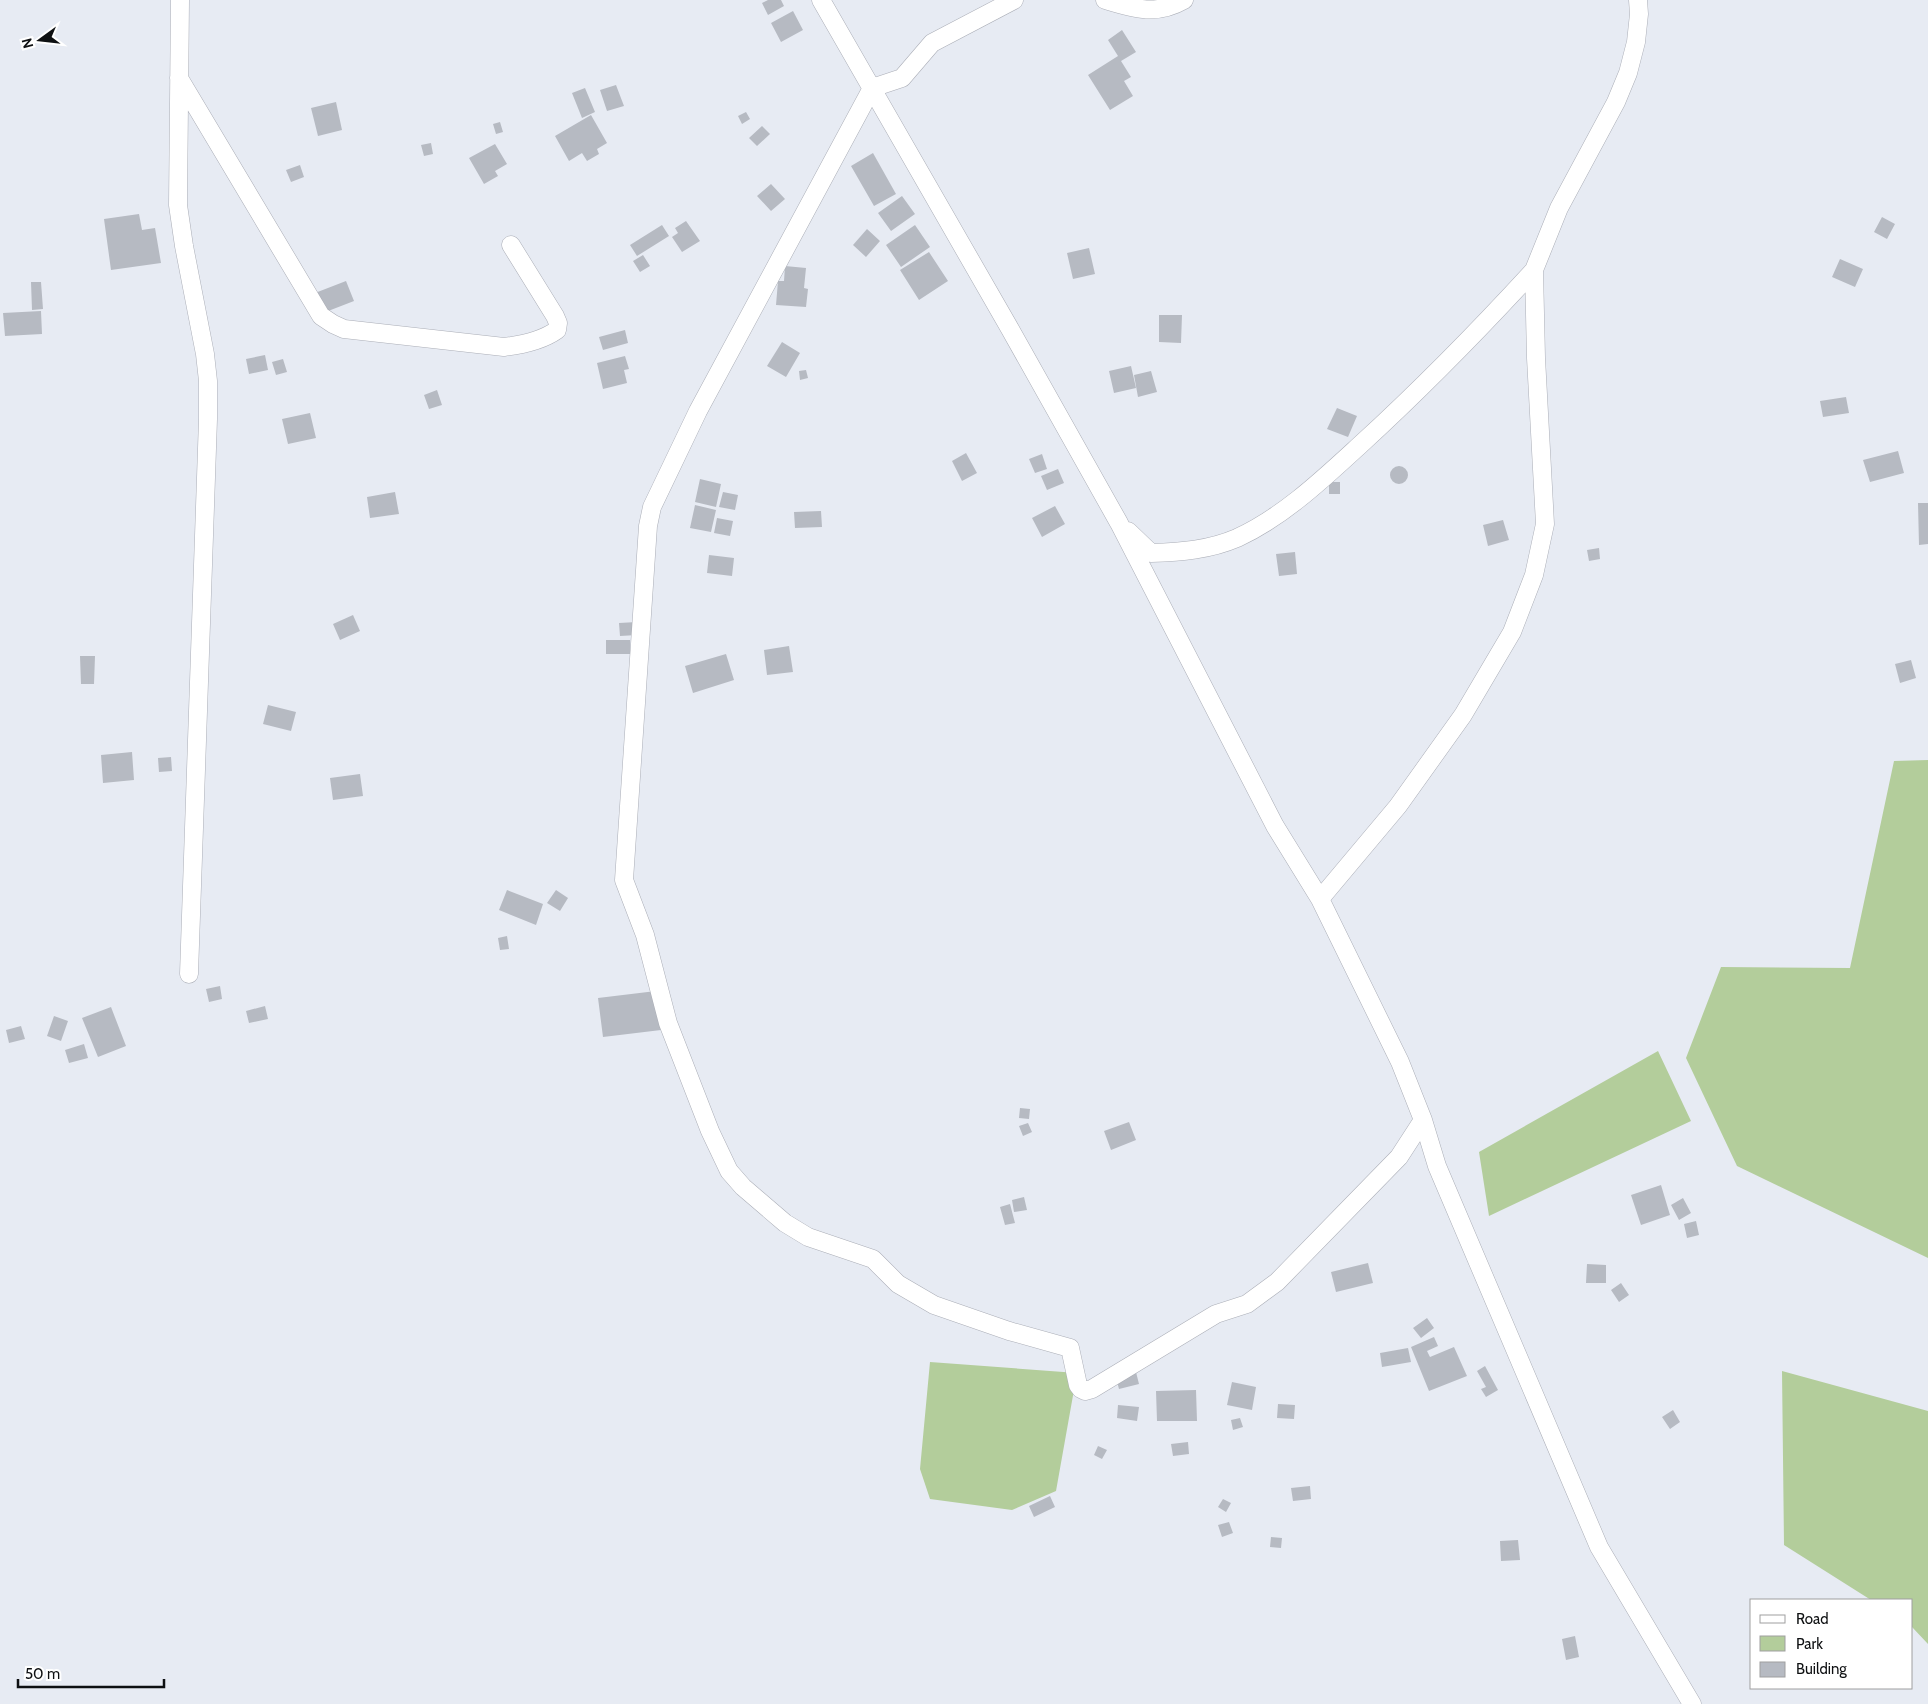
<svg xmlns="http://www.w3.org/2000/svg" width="1928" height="1704" viewBox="0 0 1928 1704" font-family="Cabin,sans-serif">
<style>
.green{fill:#b3cd9b}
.building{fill:#b6bac2}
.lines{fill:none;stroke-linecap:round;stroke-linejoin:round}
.minor-casing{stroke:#abaeb7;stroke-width:19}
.minor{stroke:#fff;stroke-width:18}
</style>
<rect width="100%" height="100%" fill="#e7ebf3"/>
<!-- green -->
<path class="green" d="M1928 760V1258L1737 1166 1686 1058 1721 967 1850 968 1894 761Z
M1658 1051 1691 1121 1489 1216 1479 1152Z
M930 1362 1077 1373 1056 1491 1012 1510 930 1499 920 1469Z
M1782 1371 1928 1411V1644L1912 1627V1600H1871L1784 1545Z"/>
<!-- building -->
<path class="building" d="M768 0H781L784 6 768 15 762 3Z
M793 11 803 30 781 42 771 23Z
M1122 30 1136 52 1121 61 1131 77 1124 81 1133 96 1110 110 1088 75 1118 56 1108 40Z
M616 85 624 106 607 111 600 90Z
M585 88 595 112 582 118 572 93Z
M336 102 342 130 318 136 311 108Z
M746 112 750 119 742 124 738 116Z
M591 115 607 143 597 149 599 154 587 161 582 153 569 161 555 136Z
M500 122 503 132 496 134 493 124Z
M762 126 770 134 757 146 749 138Z
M431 143 433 154 424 156 421 145Z
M495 144 507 164 495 171 498 176 484 184 469 158Z
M873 153 896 194 874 206 851 166Z
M300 165 304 177 291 182 286 170Z
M771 184 785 199 771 211 757 196Z
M902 196 915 214 891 231 878 213Z
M139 214 142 230 155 228 161 263 111 270 104 219Z
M1882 217 1895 224 1887 239 1874 232Z
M686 221 700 241 682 252 672 237 678 233 675 228Z
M662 225 669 236 637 256 630 245Z
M915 225 930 247 901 267 886 245Z
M867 229 880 241 866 257 853 245Z
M1089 248 1095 274 1073 279 1067 253Z
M929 252 948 281 919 300 900 270Z
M643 255 650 266 640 272 633 261Z
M1840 259 1863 269 1855 287 1832 277Z
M785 266 806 268 804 288 808 289 806 307 776 305 778 281H784Z
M346 281 354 301 323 313 315 293Z
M31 282H41L43 309 32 310Z
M41 311 42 334 5 336 3 313Z
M1159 315H1182L1181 343 1159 342Z
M625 330 628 343 603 350 599 337Z
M782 342 800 353 786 377 767 366Z
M265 355 268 370 249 374 246 359Z
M625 356 629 369 624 370 627 383 603 389 597 363Z
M283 359 287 372 276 375 272 362Z
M1131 366 1136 388 1114 393 1109 371Z
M806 370 808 378 800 380 799 371Z
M1151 371 1157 392 1138 397 1134 375Z
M437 390 442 405 429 409 424 395Z
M1846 397 1849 413 1823 417 1820 401Z
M1337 408 1357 416 1348 437 1327 429Z
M310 413 316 438 288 444 282 419Z
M1898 451 1904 473 1870 482 1863 460Z
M966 453 977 473 962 481 952 461Z
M1042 454 1047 469 1035 473 1029 459Z
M1390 475a9 9 0 1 1 18 0a9 9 0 1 1-18 0Z
M1058 469 1064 483 1047 490 1041 476Z
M700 479 721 484 716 507 695 502Z
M1329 482H1340V494H1329Z
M395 492 399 514 370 518 367 497Z
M723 492 738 495 735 510 719 507Z
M1918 503H1928V544L1919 545Z
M695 505 716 510 711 532 690 528Z
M1055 506 1065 524 1042 537 1032 518Z
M821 511 822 527 795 528 794 512Z
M717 518 733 521 730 536 714 533Z
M1503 520 1509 540 1488 546 1483 525Z
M1599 548 1600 559 1589 561 1587 550Z
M1295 552 1297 574 1279 576 1276 554Z
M709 555 734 558 732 576 707 573Z
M353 615 360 631 340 640 333 624Z
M637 622V635L620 636 619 623Z
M606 640H630V654H606Z
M789 646 793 672 767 675 764 650Z
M726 654 734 680 693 693 685 666Z
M80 656H95L94 684H81Z
M1911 660 1916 678 1900 683 1895 664Z
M268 705 296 712 291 731 263 724Z
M132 752 134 780 103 783 101 755Z
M171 757 172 771 159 772 158 758Z
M360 774 363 796 333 800 330 778Z
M507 890 543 904 536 925 499 910Z
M556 890 568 898 560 911 547 903Z
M507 936 509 949 500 950 498 938Z
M220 986 222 999 209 1002 206 989Z
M656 991 661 1030 603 1037 598 998Z
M265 1006 268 1019 249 1023 246 1011Z
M111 1007 126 1046 98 1057 82 1018Z
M54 1016 68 1021 61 1041 47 1036Z
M21 1026 25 1039 9 1043 6 1030Z
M84 1044 88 1058 69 1063 65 1050Z
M1020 1108 1030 1109 1029 1119 1019 1118Z
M1129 1122 1136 1140 1111 1150 1104 1131Z
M1028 1123 1032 1132 1023 1136 1019 1126Z
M1661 1185 1670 1215 1641 1225 1631 1195Z
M1024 1197 1027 1210 1014 1212 1012 1200Z
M1683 1198 1691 1213 1679 1220 1671 1205Z
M1010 1204 1015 1223 1005 1225 1000 1207Z
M1696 1221 1699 1235 1687 1238 1684 1224Z
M1368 1263 1373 1283 1336 1292 1331 1272Z
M1587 1264 1606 1265V1283H1586Z
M1621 1283 1629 1295 1619 1302 1611 1290Z
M1427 1318 1434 1328 1421 1338 1413 1328Z
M1434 1337 1438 1346 1427 1351 1430 1357 1454 1347 1467 1376 1429 1391 1411 1347Z
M1408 1348 1411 1362 1382 1367 1380 1353Z
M1485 1366 1498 1390 1486 1397 1481 1389 1486 1387 1477 1371Z
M1136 1372 1139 1384 1119 1389 1116 1378Z
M1232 1382 1256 1387 1252 1410 1227 1405Z
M1196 1390 1197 1421H1157L1156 1391Z
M1278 1404 1295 1405 1294 1419 1277 1418Z
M1118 1405 1139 1407 1137 1421 1117 1418Z
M1673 1410 1680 1422 1670 1429 1662 1417Z
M1240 1418 1243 1427 1233 1430 1231 1420Z
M1188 1442 1189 1454 1173 1456 1171 1444Z
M1098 1446 1107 1450 1102 1459 1094 1455Z
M1310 1486 1311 1499 1293 1501 1291 1488Z
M1050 1496 1055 1507 1034 1517 1029 1506Z
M1223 1499 1231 1503 1226 1512 1218 1507Z
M1229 1522 1233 1533 1222 1537 1218 1525Z
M1271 1537 1282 1538 1281 1548 1270 1547Z
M1518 1540 1520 1560 1501 1561 1500 1541Z
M1575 1636 1579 1657 1566 1660 1562 1639Z"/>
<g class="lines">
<!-- minor casing -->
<g class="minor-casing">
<path id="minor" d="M180 0 178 205 184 246 205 354 208 381V419L189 974
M821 0 1010 329 1119 523 1275 826 1320 899 1400 1062 1423 1120 1437 1166 1599 1547 1692 1704
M1014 0 932 43 902 78 872 88 698 411 652 507 648 526 624 880 645 935 668 1023 710 1131 729 1171 743 1187 785 1223 808 1237 873 1259 898 1284 934 1305 1009 1331 1070 1348 1078 1385 1081 1389 1085 1391 1092 1389 1216 1314 1247 1304 1277 1282 1399 1157 1423 1120
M1105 0C1135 9 1156 16 1184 0
M179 78 321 316 333 324 344 329 504 347C521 345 543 340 557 330L558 323 555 316 511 245
M1128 531 1151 553C1181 552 1209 550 1237 538 1283 517 1323 479 1360 445 1421 389 1479 330 1534 270
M1320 899 1398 806 1463 715 1512 632 1534 575 1545 524 1536 358 1534 270 1559 208 1616 102 1628 73 1636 42 1639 14 1638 0"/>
</g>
<!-- minor -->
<use href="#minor" class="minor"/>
</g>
<!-- legend -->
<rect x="1750" y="1599" width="162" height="90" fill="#ffffff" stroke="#9f9fa0"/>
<rect x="1760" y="1615" width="25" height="8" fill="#ffffff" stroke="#9f9fa0"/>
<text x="1796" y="1624" font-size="15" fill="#0e1012">Road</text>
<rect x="1760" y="1636" width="25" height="15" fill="#b3cd9b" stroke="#9f9fa0"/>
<text x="1796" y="1649" font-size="15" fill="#0e1012">Park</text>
<rect x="1760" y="1662" width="25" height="15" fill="#b6bac2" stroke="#9f9fa0"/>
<text x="1796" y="1674" font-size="15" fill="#0e1012">Building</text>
<!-- north arrow -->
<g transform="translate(40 40) rotate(255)" stroke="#ffffff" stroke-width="4" paint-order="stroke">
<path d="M0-4L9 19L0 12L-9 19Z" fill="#0e1012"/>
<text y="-8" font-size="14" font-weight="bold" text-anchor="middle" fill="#0e1012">N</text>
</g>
<!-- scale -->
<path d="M18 1679v8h146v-8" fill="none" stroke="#0e1012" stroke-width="2.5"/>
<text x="25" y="1679" font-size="15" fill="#0e1012" stroke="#ffffff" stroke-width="4" paint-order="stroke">50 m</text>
</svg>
